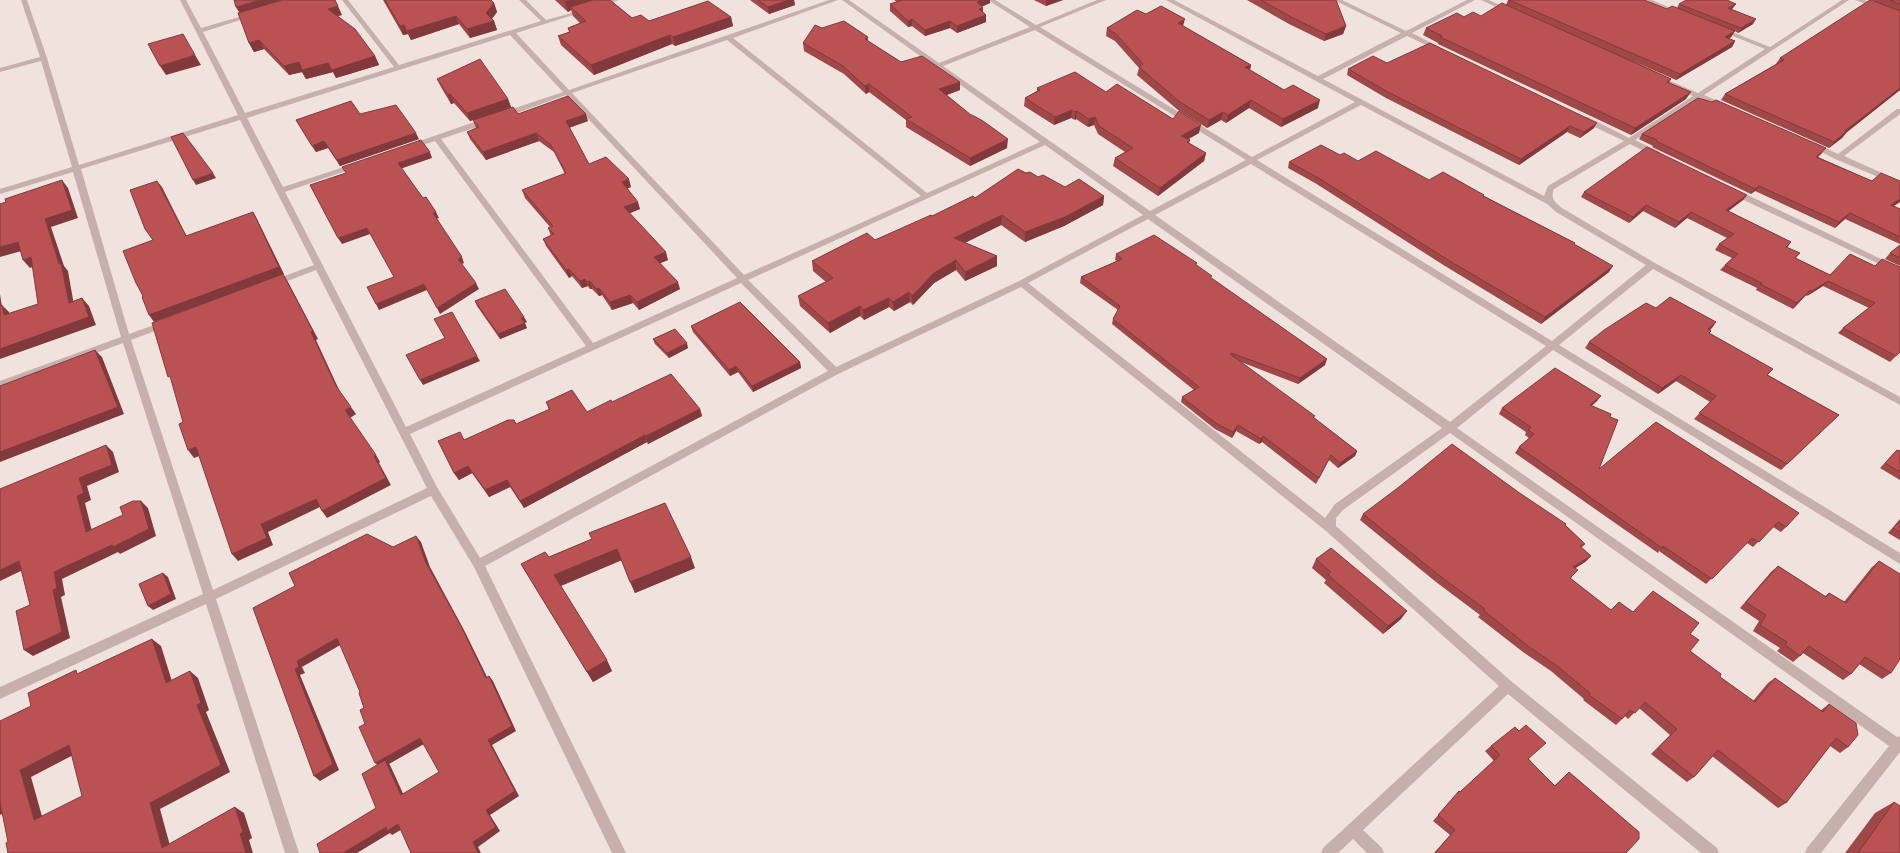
<svg xmlns="http://www.w3.org/2000/svg" width="1900" height="853" viewBox="0 0 1900 853" font-family="'Varela Round',sans-serif">
<style>
.lines{fill:none;stroke-linecap:round;stroke-linejoin:round}
.minor{fill:#c7b0ab;fill-rule:evenodd}
.wall{fill:#a04748}
.shaded-wall{fill:#82393b}
.building{fill:#ba5254;stroke:#82393b;fill-rule:evenodd}
</style>
<rect width="100%" height="100%" fill="#f0e3de"/>
<g class="lines">
<!-- minor -->
<path class="minor" d="M21 0H27L47 58 79 165 238 115 180 0H186L201 28 253 13 256 15 203 32 245 113 394 67 342 0H348L399 65 541 21 519 0H526L546 20 586 9V11L516 33 569 90 829 0H838L733 38 927 193 1040 142 842 0H849L939 63 1030 27 988 0H995L1036 25 1097 0H1106L1040 27 1252 157 1355 102 1166 0H1174L1318 76 1401 33 1334 0H1342L1406 31 1467 0H1475L1412 33 1443 49V51H1439L1407 36 1323 79 1544 196 1548 186 1624 141 1582 121V117H1588L1629 138 1693 96 1655 78V76H1659L1698 93 1765 49 1718 30V28H1722L1770 47 1842 0H1849L1704 95 1727 105V109H1721L1699 99 1635 140 1660 152V156H1654L1630 144 1554 189C1550 199 1555 202 1562 208L1655 263 1900 397V405L1653 269 1559 345 1900 553V564L1553 350 1457 428 1897 737 1900 736V752L1821 853H1805L1807 848 1889 746 1450 433 1343 510 1336 518V526L1512 682 1717 848 1719 853H1701L1508 694 1363 830 1382 848 1384 853H1367L1353 839 1338 853H1321L1323 848 1499 686 1326 531 1021 287 838 374 485 566 626 853H612L474 567 431 496 216 599 299 853H285L206 604 0 699V687L203 594 123 343 0 389V381L121 337 73 172 0 194V189L72 167 41 61 0 72V68L40 57ZM1035 30 1246 160 1150 211 943 66ZM510 35 563 92 500 113V117H506L566 95 737 278 593 343 441 139 489 123V119H483L408 145V149H411L435 141 586 346 406 427 285 192 360 166 359 164H353L283 187 247 118ZM727 40 921 196 744 275 572 93ZM1361 105 1547 204 1556 212 1646 265 1552 341 1257 160ZM240 120 314 265 271 281 270 283 271 285H277L316 270 427 488 213 590 131 340 168 326 170 324 165 321 129 334 81 169ZM1045 145 1143 215 1019 281 836 367 748 280ZM1251 164 1546 346 1450 422 1155 215ZM1148 219 1442 428 1335 504 1325 518 1028 283ZM741 283 828 371 480 558 437 487 410 434Z
M609 0H619L599 7 596 5Z
M1481 0H1489L1512 11 1507 12Z
M1643 0H1652L1682 13 1677 14Z
M1855 0H1864L1900 13V17Z
M1897 109H1900V114L1844 156 1900 181V186L1835 159 1808 145 1809 143H1815L1838 154Z
M1731 190H1737L1900 268V274L1731 194Z"/>
</g>
<!-- wall -->
<path class="wall" d="M383 0H491L494 3 497 12 492 19 494 21 497 30 470 38 459 24 411 40 408 34 403 35Z
M555 0H610L632 18 649 21 731 17 733 26 675 46 672 44 594 75 561 45 558 36 569 32 568 28 580 23 573 16 571 10 568 12Z
M750 0H794L795 5 769 14Z
M894 0H990V3L982 6 983 8V12L986 15V22L957 33 950 28 925 36 912 26 908 27 890 11V4L897 2Z
M1034 0H1063L1046 6Z
M1247 0H1336L1346 26 1343 34 1324 41 1289 24Z
M1508 0 1667 9 1677 8 1679 4 1733 8 1731 9 1753 24 1738 33 1735 31 1731 37 1729 39 1735 41 1732 47 1676 80 1630 60 1671 79 1669 83 1686 99 1631 135 1438 44V43L1423 35 1426 28 1481 16 1506 5Z
M1874 0H1900V90L1847 132 1842 138 1829 148 1721 100 1725 94 1776 64 1780 58Z
M236 7 342 15 338 16 375 56 379 65 336 78 333 72 306 79 302 72 289 75 264 49 254 52 249 43 240 13Z
M1146 14 1183 26 1251 65 1250 70 1284 90 1318 108 1281 127 1249 108 1226 123 1221 120 1207 128 1178 110 1137 75 1139 68 1115 41 1106 36 1107 28Z
M822 28 868 37V41L901 62 960 90 946 95 1007 148 970 166 906 127V120L869 92 866 94 844 74 804 51 803 43Z
M1348 69 1594 128 1580 138 1567 132 1519 165 1386 98 1347 75Z
M437 79 508 99 511 107 518 114 588 121 569 128 589 164 631 187 627 188 640 209 629 213 668 260 660 263 680 289 639 310 633 303 612 310 602 295 599 296 592 289H590L588 286 582 288 572 276 569 278 546 246 543 239 551 236 548 228 550 227 525 198 522 190 565 174 554 152 539 141 486 160 470 139 467 132 476 128 473 120 470 121 454 103 451 104 441 87Z
M1037 88 1106 92 1173 119 1199 133 1188 139 1190 140 1189 144 1206 153 1204 161 1158 196 1113 166 1115 158 1125 152 1098 134 1094 125 1088 127 1076 119 1075 120 1071 118 1054 125 1024 106 1025 98 1037 91Z
M360 114 419 139 340 166 328 148 316 152 296 120Z
M1642 134 1822 153 1818 157 1872 181H1900V202L1894 206 1900 209V244L1845 219 1835 228 1755 191 1751 194 1652 147 1653 146 1639 139Z
M1340 155 1358 161 1429 180 1484 196 1575 243 1574 245 1609 272 1541 324 1445 266 1315 183 1288 168 1289 162Z
M1026 173 1065 187 1104 196 1103 205 1064 226 1025 242 1001 225 965 243 997 256V266L965 281 956 270 934 283 913 305 910 302 894 311 889 307 864 320 860 316 830 333 800 306 798 296 826 282 813 271 812 261 875 240 975 198Z
M1584 192 1747 195 1743 200 1728 211 1791 242 1787 248 1800 253 1796 258 1830 275 1875 266 1900 352 1890 362 1838 333 1843 328 1869 308 1823 286 1807 296 1806 295 1793 309 1756 290 1757 288 1720 270 1732 258 1715 250 1719 244 1727 238 1687 218 1675 228 1643 211 1629 223 1581 197Z
M1900 245V266L1885 259 1890 253Z
M1116 254 1196 265 1211 279 1325 365 1298 384 1241 362 1357 451 1355 456 1338 468 1329 460 1316 484 1262 442 1259 444 1236 431 1232 438 1215 429 1181 402 1182 397 1194 390 1112 324 1113 319 1118 310 1080 283 1081 277 1117 261 1115 260Z
M475 301 527 322 524 323 527 328 500 339 477 306Z
M1656 308 1716 322 1710 330 1711 331 1709 333 1768 375 1839 415 1781 470 1694 419 1710 402 1676 381 1658 394 1585 348 1589 342Z
M691 326 800 362 801 368 753 392 738 372 730 376 693 332Z
M653 339 688 348 669 358 655 344Z
M1597 401 1591 406 1599 469 1656 422 1786 527 1781 532 1773 527 1753 547 1747 543 1706 584 1659 551 1658 553 1515 453 1519 447 1529 438 1525 435 1526 432 1499 414 1502 408Z
M546 402 587 412 612 402 700 409 702 416 648 444 647 442 524 508 510 487 489 497 472 473 459 480 454 473 464 440 516 424 549 410Z
M1897 450 1900 451V480L1880 468Z
M1363 514 1565 525 1585 544 1581 548 1591 556 1585 562 1575 568 1571 579 1611 610 1633 612 1690 634V651L1720 677 1753 701 1768 683 1775 678 1820 711 1829 704 1848 747 1840 753 1830 746 1786 803 1778 808 1712 756 1694 777 1687 782 1651 754 1670 735 1639 708 1628 719 1625 716 1616 725 1583 700 1584 699 1551 671 1523 652 1478 617 1480 615 1436 582 1360 520Z
M1900 519V540L1888 533Z
M592 539 695 568 635 593 622 560 561 586 612 671 593 682 521 564 549 557Z
M1316 559 1401 619 1383 634 1324 583 1326 580 1312 568Z
M1879 561 1891 673 1882 679 1859 664 1851 674 1843 680 1803 653 1800 656 1793 662 1777 651 1780 648 1753 631 1759 621 1740 608 1771 572 1778 566 1825 596 1829 593 1844 602 1872 567Z
M1491 746 1529 759 1554 786 1569 772 1626 853H1434L1450 835 1433 821 1459 791 1460 792 1494 761 1485 751Z
M1894 802 1900 853H1845L1875 813Z"/>
<!-- shaded-wall -->
<path class="shaded-wall" d="M260 0H294L241 15 236 7Z
M572 0H602L570 7 571 10 568 12 565 2Z
M789 0H794L795 5 769 14 768 7Z
M981 0H990V3L977 9V2Z
M1046 0H1063L1046 6Z
M494 3 497 12 489 22 486 13Z
M1736 4 1733 8 1726 13 1728 8Z
M338 6 342 15 332 17 328 9Z
M983 8V14L979 9Z
M986 15V22L957 33V26Z
M456 16 459 24 411 40 407 31Z
M731 17 733 26 675 46 673 37Z
M912 19V26L908 27V21Z
M1185 19 1183 26 1178 23Z
M1756 19 1753 24 1738 33 1741 28Z
M494 21 497 30 470 38 467 29Z
M950 21V28L925 36V30Z
M404 25 408 34 403 35 400 26Z
M1346 26 1343 34 1324 41 1326 34Z
M1735 31 1731 37 1721 43 1725 37Z
M670 35 672 44 594 75 591 65Z
M259 40 264 49 254 52 249 43Z
M1735 41 1732 47 1676 80 1680 74Z
M195 55 201 65 166 75 160 66Z
M375 56 379 65 336 78 332 70Z
M299 62 328 63 333 72 306 79 302 72 289 75 284 66Z
M1251 65 1249 73 1245 67Z
M960 82V90L939 98V89Z
M869 84V92L866 94 865 86Z
M1900 88V90L1847 132 1842 138 1829 148 1834 142 1845 131Z
M1691 92 1686 99 1631 135 1635 128Z
M450 94 454 103 451 104 448 95Z
M508 99 511 107 470 121 467 113Z
M1251 100 1249 108 1226 123 1228 115Z
M1320 100 1318 108 1281 127 1283 119Z
M1072 110 1071 118 1054 125 1055 117Z
M1077 111 1076 119 1075 120V112Z
M1223 112 1221 120 1207 128 1209 120Z
M586 114 588 121 568 128 566 121Z
M1095 117 1094 125 1088 127 1089 119Z
M1597 123 1594 128 1580 138 1584 132Z
M1201 125 1199 133 1180 144 1181 136Z
M1570 126 1567 132 1519 165 1521 159Z
M416 133 419 139 340 166 337 160Z
M536 133 539 141 486 160 483 152Z
M1008 139 1007 148 970 166V158Z
M324 141 328 148 316 152 312 146Z
M1826 148 1822 153 1812 162 1816 157Z
M430 152 432 158 400 169 398 163Z
M1206 153 1204 161 1158 196 1160 188Z
M213 173 216 178 196 185 193 180Z
M629 179 631 187 624 190 622 182Z
M62 180 68 188 78 218 51 227 64 266 68 271 75 311 69 303 59 264 45 219Z
M157 181 162 187 190 243 186 236Z
M1759 186 1755 191 1751 194 1755 189Z
M1747 195 1743 200 1722 216 1726 210Z
M1104 196 1103 205 1064 226 1025 242V232Z
M1900 199V202L1886 210 1891 205Z
M638 202 640 209 626 215 624 207Z
M1646 205 1643 211 1629 223 1633 217Z
M253 212 257 219 284 274 154 322 149 315Z
M436 212 439 218 436 219 433 213Z
M1691 212 1687 218 1675 228 1679 222Z
M1850 213 1845 219 1835 228 1839 222Z
M1002 215 1001 225 954 248V238Z
M367 228 370 234 342 244 338 238Z
M18 242 25 250 0 257V247Z
M666 252 668 260 656 265 654 257Z
M997 256V266L965 281V272Z
M31 257 38 265 30 268 23 260Z
M462 257 464 263 460 265 458 259Z
M956 260V270L934 283 913 305 912 296 934 273Z
M1613 266 1609 272 1541 324 1545 317Z
M569 269 572 276 569 278 566 270Z
M283 274 288 282 318 339 316 340 341 394 336 386Z
M585 279 588 286 582 288 580 281Z
M590 281 592 289H590L588 282Z
M1828 281 1823 286 1807 296 1812 291Z
M678 282 680 289 639 310 637 302Z
M476 283 479 289 440 314 437 308Z
M424 284 427 290 379 310 376 304Z
M599 288 602 295 599 296 596 289Z
M1810 290 1806 295 1793 309 1797 303Z
M909 292 910 302 894 311 893 302Z
M0 294 3 314 0 311Z
M630 295 633 303 612 310 610 302Z
M82 298 89 306 96 325 0 359V349Z
M889 298V307L864 320 863 310Z
M2 305 9 312 11 323 4 315Z
M860 306V316L830 333 828 323Z
M524 317 527 322 523 323 521 318Z
M1716 322 1712 328 1703 336 1708 329Z
M525 323 527 328 500 339 498 334Z
M687 343 688 348 669 358 667 353Z
M95 350 102 357 124 414 0 462V452Z
M477 356 480 361 423 385 420 380Z
M1327 359 1325 365 1298 384 1300 378Z
M800 362 801 368 753 392 752 386Z
M736 366 738 372 730 376 729 370Z
M1681 375 1676 381 1658 394 1662 388Z
M1601 396 1597 401 1586 411 1590 405Z
M351 407 356 414 350 418 345 410Z
M700 409 702 416 648 444 646 436Z
M1238 425 1236 431 1232 438 1233 432Z
M645 435 647 442 524 508 520 501Z
M1263 436 1262 442 1259 444 1261 439Z
M106 445 113 452 119 472 87 486 91 500 85 503 94 539 86 532 77 496 79 478Z
M196 447 202 455 194 458 188 450Z
M1357 451 1355 456 1338 468 1340 463Z
M376 455 380 462 379 463 391 485 327 518 322 511 374 456Z
M468 466 472 473 459 480 454 473Z
M507 480 510 487 489 497 485 490Z
M316 499 322 506 268 532 273 545 238 561 232 554 261 524Z
M141 501 148 508 156 536 120 554 118 552 62 579 65 595 61 597 70 638 33 656 24 650 53 590 54 572Z
M416 536 421 542 430 567 465 632 490 683 486 678 425 561Z
M617 549 622 560 560 586 554 575Z
M1591 556 1585 562 1568 573 1573 567Z
M691 557 695 568 635 593 630 582Z
M19 561 27 568 0 581V570Z
M163 573 168 577 176 599 153 610 148 606Z
M1407 611 1401 619 1383 634 1388 626Z
M337 638 342 644 302 667 305 673 300 675 339 770 320 781 314 776 295 669 297 661Z
M152 639 161 646 175 691 166 683Z
M607 660 612 671 593 682 587 672Z
M190 671 198 678 209 710 206 712 230 772 160 809 172 853 162 848 150 803 197 705Z
M489 676 493 681 516 731 492 745 519 796 490 815 500 831 478 847 481 853H478L473 842 486 810Z
M420 738 424 744 389 764 390 765 406 800 401 795 381 768 375 763Z
M69 745 79 752 31 777 45 827 34 820 20 770Z
M0 803 12 809 0 815Z
M235 807 244 813 252 838 249 840 253 853H246L240 834Z
M398 824 404 828 392 835 390 833 357 853H343L386 827Z"/>
<!-- building -->
<path class="building" d="M234 0H260L236 7Z
M282 0H335L338 6 328 9 355 29 375 56 332 70 328 63 302 70 299 62 284 66 259 40 249 43 238 13Z
M385 0H491L494 3 486 13 494 21 467 29 456 16 407 31 404 25 400 26Z
M563 0H572L565 2Z
M593 0H610L632 18 641 15 649 21 708 1 731 17 673 37 670 35 591 65 558 36 570 32 568 28 586 21 570 7Z
M758 0H789L768 7Z
M902 0H981L977 2 983 8 979 9 986 15 957 26 950 21 925 30 912 19 908 21 890 4Z
M1261 0H1336L1346 26 1326 34 1291 17Z
M1509 0H1644L1667 9 1672 6 1735 31 1725 37 1735 41 1680 74Z
M1686 0H1727L1736 4 1728 8 1756 19 1741 28 1679 4Z
M1870 0H1871L1900 11V88L1845 131H1847L1834 142 1725 94 1784 60 1780 58Z
M1890 0H1900V4Z
M1502 3 1671 79 1667 82 1691 92 1635 128 1440 37 1442 36 1426 28 1457 13 1464 17 1473 12 1481 16Z
M1161 6 1185 19 1178 23 1251 65 1245 67 1284 90 1293 85 1320 100 1283 119 1251 100 1228 115 1223 112 1209 120 1180 102 1139 67 1143 64 1116 34 1107 28 1137 10 1146 14Z
M844 21 868 37 865 39 901 62 922 56 960 82 939 89 971 115H972L983 121 1008 139 970 158 906 119 912 117 869 84 865 86 843 66 803 43 815 25 822 28Z
M183 34 195 55 160 66 148 44Z
M1430 43 1597 123 1584 132 1570 126 1521 159 1388 92 1348 69 1373 56 1387 63Z
M480 59 508 99 467 113 450 94 448 95 437 79Z
M1075 72 1106 92 1117 84 1173 119 1179 111 1201 125 1181 136 1190 140 1187 142 1206 153 1160 188 1115 158 1133 148 1099 126 1095 117 1089 119 1077 111 1075 112 1072 110 1055 117 1025 98 1040 90 1037 88Z
M568 96 586 114 566 121 589 164 606 157 629 179 622 182 638 202 624 207 666 252 654 257 678 282 637 302 630 295 610 302 599 288 596 289 590 281 588 282 585 279 580 281 569 269 566 270 543 239 554 234 548 228 553 226 522 190 566 173 551 145 536 133 483 152 467 132 479 127 473 120 513 107 518 114Z
M1698 98 1712 102 1716 100 1826 148 1816 157 1872 181 1881 173 1900 181V199L1891 205 1900 209V237L1850 213 1839 222 1759 186 1755 189 1656 141 1657 140 1642 134Z
M351 101 360 114 396 105 416 133 337 160 324 141 312 146 296 120Z
M183 133 213 173 193 180 171 137Z
M421 140 430 152 398 163 423 198 426 197 436 212 433 213 462 257 458 259 476 283 437 308 424 284 376 304 367 287 394 277 367 228 338 238 310 185 346 173 342 167Z
M1321 145 1340 155 1344 153 1358 161 1376 151 1429 180 1443 172 1484 195 1483 196 1575 243 1574 244 1613 266 1545 317 1448 260 1317 177 1289 162Z
M1647 147 1747 195 1726 210 1791 242 1786 247 1800 253 1795 258 1830 275 1850 254 1875 266 1882 259 1900 267V352L1896 356 1843 328 1875 303 1828 281 1812 291 1810 290 1797 303 1760 284 1762 283 1725 265 1738 254 1719 244 1734 234 1691 212 1679 222 1646 205 1633 217 1584 192Z
M1018 169 1026 173 1030 172 1038 177 1043 175 1065 187 1079 179 1104 196 1065 217 1025 232 1002 215 954 238 997 256 965 272 956 260 934 273 912 296 909 292 893 302 889 298 863 310 860 306 828 323 798 296 833 278 812 261 867 233 875 240 931 215 932 216 973 196 975 198Z
M62 180 72 210 45 219 59 264 61 263 69 303 82 298 89 317 0 349V305H2L4 315 38 304 31 257 23 260 18 242 0 247V204L6 202 5 199Z
M157 181 186 236 253 212 279 267 149 315 142 297 143 296 136 283 123 251 153 240 145 229 130 190Z
M1154 235 1197 263 1195 264 1212 276 1210 277 1327 359 1300 378 1231 353 1230 354 1315 416 1313 417 1357 451 1340 463 1331 455 1319 478 1263 436 1261 439 1238 425 1233 432 1217 424 1182 397 1199 387 1113 319 1120 306 1081 277 1122 259 1116 254Z
M1900 245V258L1890 253Z
M283 274 313 331 311 332 336 386 351 407 345 410 376 455 374 456 386 478 322 511 316 499 261 524 267 538 232 554 196 447 188 450 179 424 183 422 170 376 168 377 152 323Z
M505 289 524 317 521 318 525 323 498 334 475 301Z
M1670 297 1716 322 1708 329 1711 331 1709 333 1773 369 1767 375 1839 415 1787 464 1699 413 1716 396 1681 375 1662 388 1589 342 1604 330 1646 303 1656 308Z
M740 302 800 362 752 386 736 366 729 370 691 326Z
M452 312 477 356 420 380 406 355 445 338 434 319Z
M675 329 687 343 667 353 653 339Z
M95 350 118 407 0 452V386Z
M1555 368 1601 396 1590 405 1611 414 1610 417 1618 420 1599 469 1656 422 1799 513 1786 527 1778 522 1759 542 1752 538 1712 579 1663 546 1662 548 1519 447 1534 434 1528 430 1531 427 1502 408Z
M671 374 700 409 646 436 645 435 520 501 507 480 485 490 468 466 454 473 438 441 460 432 464 440 508 420H514L516 424 550 409 546 402 572 390 587 412 611 400 612 402Z
M1452 444 1521 494 1566 524 1565 525 1585 544 1580 546 1591 556 1573 567 1578 570 1570 578 1611 610 1619 602 1633 612 1653 591 1699 623 1690 634 1699 640 1690 651 1721 674 1720 677 1755 702 1775 678 1823 712 1829 704 1856 723 1858 735 1848 747 1836 738 1786 803 1718 750 1694 777 1658 748 1677 729 1645 702 1635 713 1630 710 1622 719 1589 695 1590 693 1556 665 1528 646 1483 610 1485 609 1440 576 1363 514 1399 487Z
M106 445 112 465 79 478 84 493 77 496 86 532 123 515 120 507 133 501H141L149 529 113 547 112 545 54 572 57 588 53 590 62 632 24 650 16 611 30 605 19 561 0 570V489Z
M1897 450 1900 451V472L1885 463Z
M665 503 691 557 630 582 617 549 554 575 607 660 587 672 521 564 545 552 549 557 592 539 589 533Z
M1900 521V532L1893 528Z
M367 534 393 547 416 536 425 561 461 626 486 678 489 676 512 726 488 740 515 791 486 810 496 827 473 842 478 853H411L398 824 387 831 386 827 343 853H320L317 844 376 808 362 774 385 760 401 795 439 772 420 738 375 763 359 727 365 724 360 710 364 708 359 693 360 692 337 638 297 661 299 667 295 669 333 764 314 776 253 608 295 586 289 573Z
M1331 548 1407 611 1388 626 1328 575 1331 572 1316 559Z
M1879 561 1900 574V659L1891 673 1865 657 1851 674 1809 646 1800 656 1785 645 1787 642 1760 625 1766 615 1746 602 1778 566 1826 597 1829 593 1846 603Z
M163 573 171 594 148 606 139 584Z
M152 639 166 683 190 671 201 703 197 705 221 765 150 803 162 848 235 807 243 832 240 834 246 853H8L6 843 8 842 0 802V803V721L31 706 28 693 76 670 77 674ZM69 745 82 796 34 820 20 770Z
M1526 725 1546 743 1528 759 1555 786 1569 772 1639 832V839L1626 853H1435L1455 830 1438 815 1459 791 1460 792 1500 755 1491 746 1515 727 1519 731Z
M1894 802 1900 806V853H1858Z"/>
</svg>
